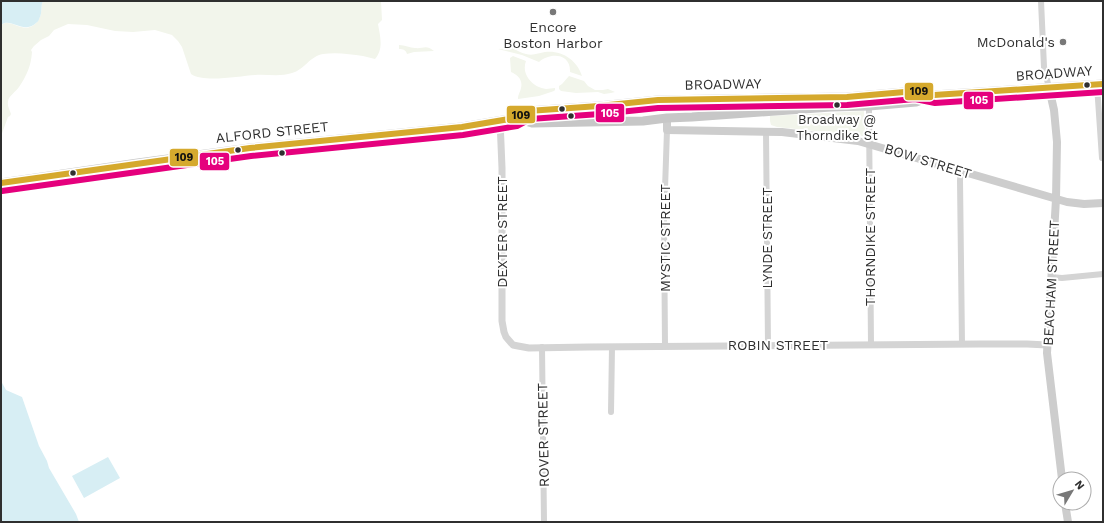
<svg xmlns="http://www.w3.org/2000/svg" width="1104" height="523" viewBox="0 0 1104 523" font-family="'Work Sans',sans-serif">
<style>
.green{fill:#f2f5eb}
.water{fill:#d7eef4}
.lines{fill:none;stroke-linecap:round;stroke-linejoin:round}
.minor{stroke:#d4d4d4;stroke-width:6}
.tertiary{stroke:#d4d4d4;stroke-width:7}
.secondary{stroke:#cdcdcd;stroke-width:8}
.primary{stroke:#c7c7c7;stroke-width:9}
.bus-1-casing{stroke:#fff;stroke-width:9}
.bus-2-casing{stroke:#fff;stroke-width:9}
.bus-1{stroke:#d5a92d;stroke-width:6}
.bus-2{stroke:#e5007d;stroke-width:6}
.poi-dot{fill:#787878;stroke:#fff;stroke-width:1.5}
.bus-dot{fill:#2f2f2f;stroke:#fff;stroke-width:1.5}
.labels{text-anchor:middle;stroke-width:4;stroke-linejoin:round;paint-order:stroke}
.bus-label{font-size:13px;fill:#2f2f2f;stroke:#fff}
.poi-label{font-size:14px;fill:#2f2f2f;stroke:#fff}
.street-label{font-size:14px;fill:#2f2f2f;stroke:#fff}
.line-badge{stroke:#fff;stroke-width:1.5}
.badge-label{font-size:11px;text-anchor:middle;font-weight:bold;fill:#fff}
.pale-badge-label{font-size:11px;text-anchor:middle;font-weight:bold;fill:#111}
</style>
<rect width="100%" height="100%" fill="#fff"/>
<!-- green -->
<path class="green" d="M44 1H381L382 20 378 24C380 36 384 49 375 59 371 58 367 57 363 56 350 54 336 52 323 54 310 56 304 70 292 73 280 77 267 74 255 75 239 76 204 83 191 74L182 47 178 41 172 35 155 30 133 32 115 31 87 25 68 24 54 30 49 36 41 40 34 46 31 50 32 52C31 66 27 75 19 87 16 92 8 96 8 102 7 106 10 110 11 114L10 116 8 117 1 136V25C11 17 23 35 35 24 35 24 39 20 39 19 42 15 41 8 42 3Z
M399 45C405 45 410 48 415 48 423 49 426 44 434 51L414 52 407 54C406 50 403 49 399 49Z
M512 48C517 50 521 53 526 54 533 56 539 53 545 52 562 50 577 60 582 76L570 72C571 53 550 52 539 62L522 55 498 49Z
M513 56 526 61C521 74 532 87 546 89 549 89 552 88 555 88V90L554 91 539 96 518 99C518 94 520 93 521 88 523 80 518 75 511 72L510 58Z
M569 76 584 81 588 86 595 90H603L608 89 615 92 611 93 604 94 598 92 576 93 561 91 559 89V86L562 84Z
M864 111 865 133 863 136 777 127 771 125 770 121V116Z"/>
<!-- water -->
<path class="water" d="M1 1H44L42 3C41 8 42 15 39 19 39 21 36 23 35 24 22 34 11 17 1 25Z
M1 381 6 390 22 397 39 446 47 461 49 468 76 514 79 522H1Z
M108 457 120 478 84 498 72 476Z"/>
<g class="lines">
<!-- minor -->
<path class="minor" d="M1041 1 1044 67 1049 88
M1097 85 1102 158
M869 106V113L871 345
M766 131 768 346
M961 171 960 180 962 344
M1051 277 1062 278 1103 274
M665 346 664 218 667 130
M542 347 544 522
M611 412 612 347"/>
<!-- tertiary -->
<path class="tertiary" d="M500 120 502 168V321L504 332 506 337 513 345 518 346 529 348 588 347 980 344H1027L1047 345"/>
<!-- secondary -->
<path class="secondary" d="M1049 88 1054 110 1057 142 1056 199 1047 353 1062 479
M667 118V130L782 132 858 141 1067 202 1084 204 1103 203
M1065 503 1068 522"/>
<!-- primary -->
<path class="primary" d="M515 118 532 123 643 121 667 118 692 117 831 107 869 106 916 102 934 95
M1 183 138 163 250 148 462 127 515 118 528 111 599 106 658 100 847 97 916 91 934 95 1103 84"/>
<!-- bus-1 casing -->
<g class="bus-1-casing">
<path id="bus-1" d="M1 183 250 148 462 127 515 118 528 111 599 106 658 100 847 97 916 91 934 95 1103 84"/>
</g>
<!-- bus-2 casing -->
<g class="bus-2-casing">
<path id="bus-2" d="M2 191 251 156 463 135 517 126 530 119 600 114 658 108 847 105 915 99 935 103 1103 92"/>
</g>
<!-- bus-1 -->
<use href="#bus-1" class="bus-1"/>
<!-- bus-2 -->
<use href="#bus-2" class="bus-2"/>
</g>
<!-- markers -->
<g class="poi-dot">
<circle cx="553" cy="12" r="4"/>
<circle cx="1063" cy="42" r="4"/>
</g>
<g class="bus-dot">
<circle cx="1087" cy="85" r="3.5"/>
<circle cx="837" cy="105" r="3.5"/>
<circle cx="562" cy="109" r="3.5"/>
<circle cx="571" cy="116" r="3.5"/>
<circle cx="238" cy="150" r="3.5"/>
<circle cx="282" cy="153" r="3.5"/>
<circle cx="73" cy="173" r="3.5"/>
</g>
<g class="labels">
<!-- bus labels -->
<g class="bus-label">
<text x="837" y="124">Broadway @<tspan x="837" dy="16">Thorndike St</tspan></text>
</g>
<!-- poi labels -->
<g class="poi-label">
<text x="553" y="32">Encore<tspan x="553" dy="16">Boston Harbor</tspan></text>
<text x="1055" y="47" text-anchor="end">McDonald's</text>
</g>
<!-- street labels -->
<g class="street-label">
<text transform="translate(1054 73) rotate(-4)" y="5">BROADWAY</text>
<text transform="translate(723 84) rotate(-1)" y="5">BROADWAY</text>
<text transform="translate(272 132) rotate(-6)" y="5">ALFORD STREET</text>
<text transform="translate(928 161) rotate(17)" y="5">BOW STREET</text>
<text transform="translate(502 232) rotate(-90)" y="5">DEXTER STREET</text>
<text transform="translate(870 237) rotate(-90)" y="5">THORNDIKE STREET</text>
<text transform="translate(665 238) rotate(-90)" y="5">MYSTIC STREET</text>
<text transform="translate(767 238) rotate(-90)" y="5">LYNDE STREET</text>
<text transform="translate(1051 283) rotate(-87)" y="5">BEACHAM STREET</text>
<text x="778" y="350">ROBIN STREET</text>
<text transform="translate(543 435) rotate(-91)" y="5">ROVER STREET</text>
</g>
</g>
<g class="line-badge">
<rect x="904" y="82" width="30" height="19" rx="4" fill="#d5a92d"/>
<rect x="963" y="91" width="31" height="19" rx="4" fill="#e5007d"/>
<rect x="595" y="103" width="30" height="20" rx="4" fill="#e5007d"/>
<rect x="506" y="105" width="30" height="19" rx="4" fill="#d5a92d"/>
<rect x="169" y="148" width="30" height="19" rx="4" fill="#d5a92d"/>
<rect x="199" y="152" width="31" height="19" rx="4" fill="#e5007d"/>
</g>
<g class="badge-label">
<text x="979" y="104">105</text>
<text x="610" y="117">105</text>
<text x="215" y="165">105</text>
</g>
<g class="pale-badge-label">
<text x="919" y="95">109</text>
<text x="521" y="119">109</text>
<text x="184" y="161">109</text>
</g>
<!-- border -->
<rect width="1104" height="523" fill="none" stroke="#2f2f2f" stroke-width="4"/>
<!-- north arrow -->
<g transform="translate(1072 491) rotate(52)"><circle r="19" fill="#ffffff" stroke="#acacac"/>
<path d="M0-3L7 15L0 10L-7 15Z" fill="#787878"/>
<text y="-6" font-size="11" font-weight="bold" text-anchor="middle" fill="#2f2f2f">N</text>
</g>
</svg>
